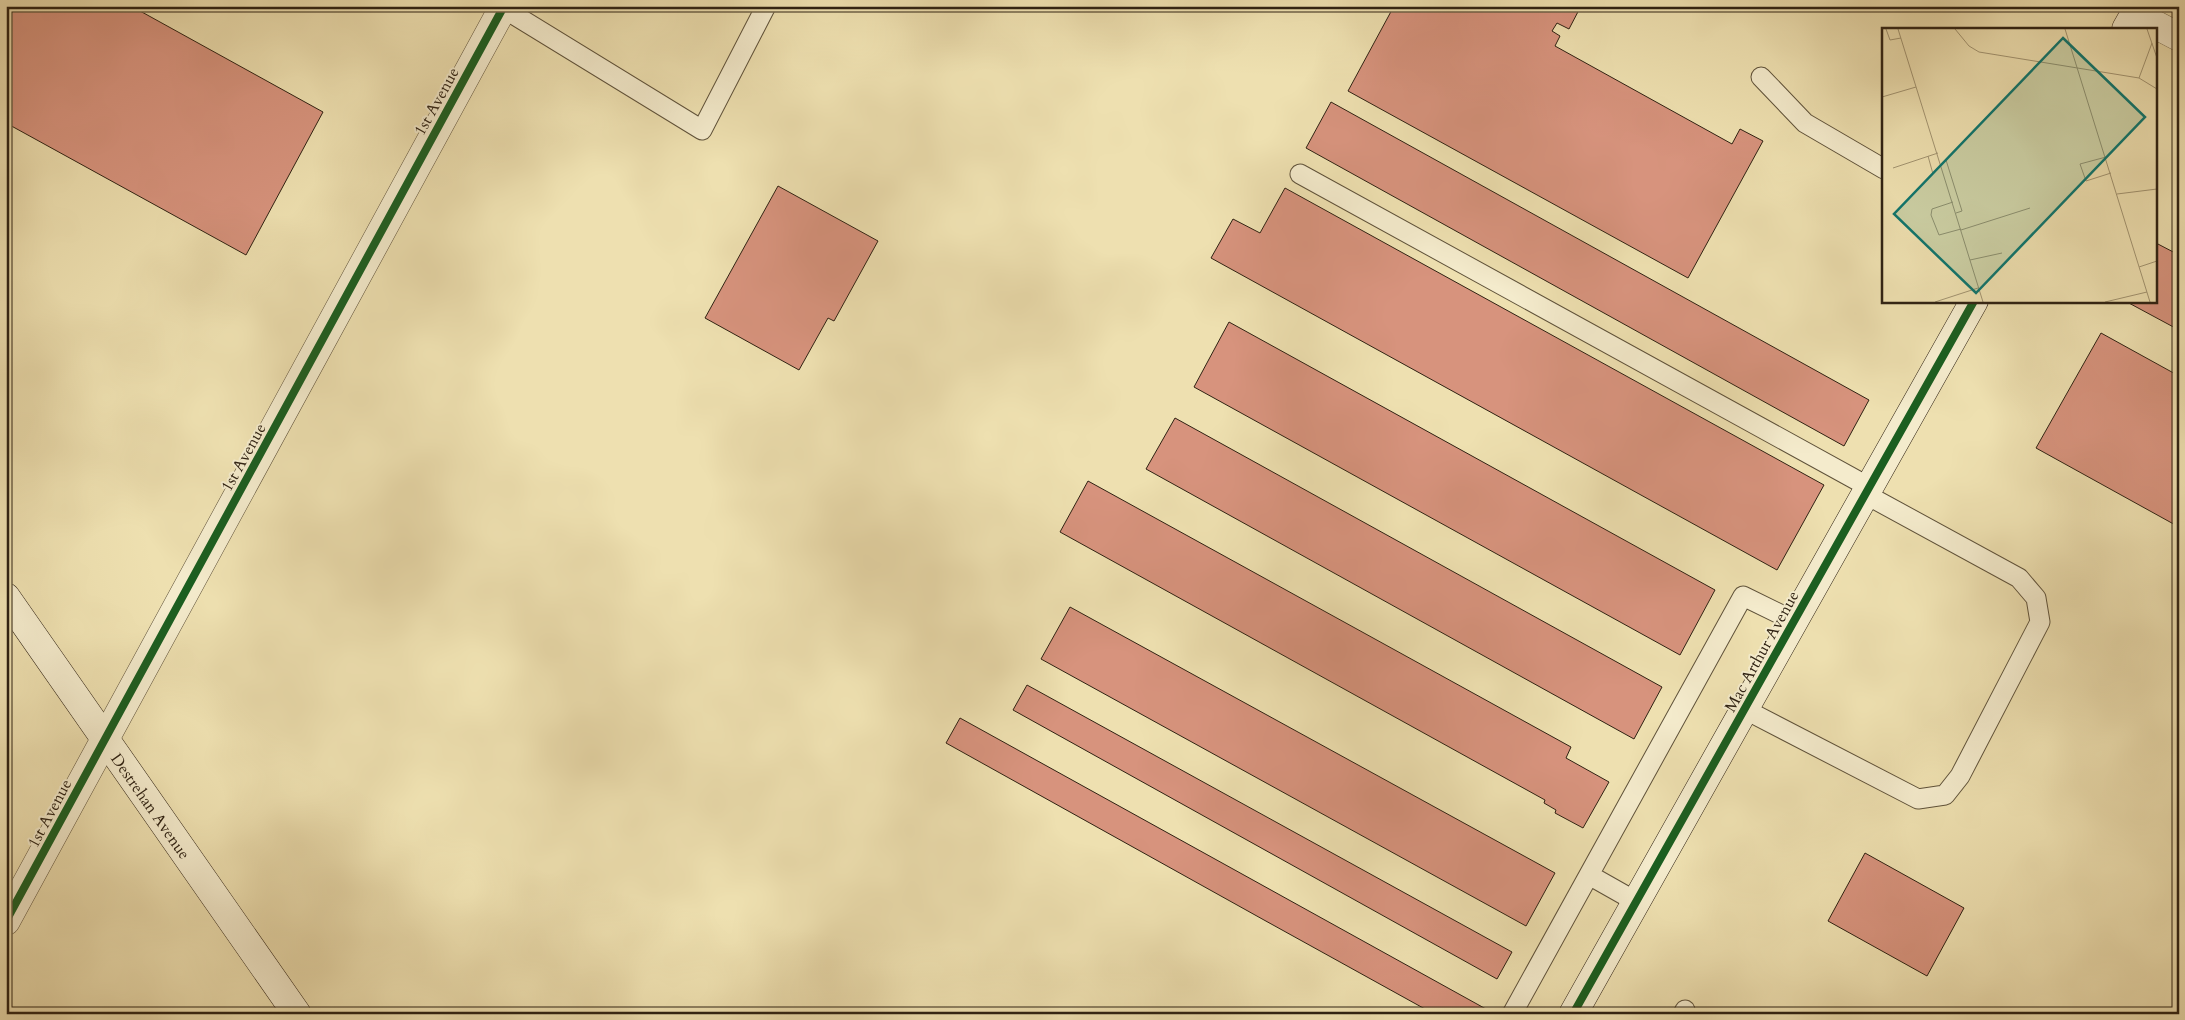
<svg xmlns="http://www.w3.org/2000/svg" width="2185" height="1020" viewBox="0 0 2185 1020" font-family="Cardo,serif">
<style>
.building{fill:#d7937d;stroke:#2f2213}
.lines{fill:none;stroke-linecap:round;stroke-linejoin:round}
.lane-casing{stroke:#5f523a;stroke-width:21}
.street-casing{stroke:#5f523a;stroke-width:29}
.secondary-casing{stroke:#2f2213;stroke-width:29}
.lane{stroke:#f4ebcc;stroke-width:19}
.street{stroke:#f4ebcc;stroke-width:28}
.secondary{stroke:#f4ebcc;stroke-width:28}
.cycleway-casing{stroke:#f4ebcc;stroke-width:11}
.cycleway{stroke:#1b5e20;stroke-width:8}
.labels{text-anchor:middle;stroke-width:4;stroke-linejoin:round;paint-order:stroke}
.street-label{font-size:16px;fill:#2f2213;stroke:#f4ebcc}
.inset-road{fill:none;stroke:#a29471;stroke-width:1}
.view{fill:#0f766e;fill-opacity:0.15;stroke:#0f766e;stroke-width:2.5}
.inset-edge{fill:none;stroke:#2f2213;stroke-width:2.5}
</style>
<rect width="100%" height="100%" fill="#eee0b0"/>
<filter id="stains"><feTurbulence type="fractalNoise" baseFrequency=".004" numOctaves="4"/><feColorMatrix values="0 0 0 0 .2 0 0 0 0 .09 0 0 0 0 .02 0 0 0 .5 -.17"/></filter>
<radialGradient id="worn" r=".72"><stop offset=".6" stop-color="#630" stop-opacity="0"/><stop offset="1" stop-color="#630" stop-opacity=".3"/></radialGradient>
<!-- building -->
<path class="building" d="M6 6H131L323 112 246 255 6 123Z
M1394 6H1581L1569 29 1557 23 1552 31 1560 36 1555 46 1732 144 1740 129 1763 141 1688 278 1348 91Z
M1331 102 1869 400 1844 446 1306 148Z
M778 186 878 241 834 321 828 318 799 370 705 318Z
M1285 188 1824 485 1777 570 1211 258 1233 219 1260 233Z
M2156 243 2179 255V330L2127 302 2156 301Z
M1229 322 1715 590 1680 655 1194 387Z
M2101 333 2179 376V527L2036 448Z
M1175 418 1662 687 1634 739 1146 469Z
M1088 481 1571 747 1566 758 1609 782 1583 828 1555 813 1556 810 1544 803 1545 800 1060 532Z
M1070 607 1555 873 1526 926 1041 659Z
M1027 685 1512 952 1497 979 1013 710Z
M960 718 1289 900 1495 1014H1434L1264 920 946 743Z
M1865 853 1964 908 1927 976 1828 921Z"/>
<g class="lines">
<!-- lane casing -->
<g class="lane-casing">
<path id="lane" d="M503 8 702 130 766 6
M1761 77 1805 123 1884 169
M1300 174 1869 487
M1744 709 1918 799 1945 795 1960 776 2040 622 2036 598 2019 578 1865 494
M1589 875 1635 901
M1512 1014 1743 596 1794 621
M1683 1014 1685 1010"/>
</g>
<!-- street casing -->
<g class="street-casing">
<path id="street" d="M2135 14 2179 37
M6 921 504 6"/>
</g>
<!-- secondary casing -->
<g class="secondary-casing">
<path id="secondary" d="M2126 29 2139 6
M6 597 297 1014
M1573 1014 1974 301"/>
</g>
<!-- lane -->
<use href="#lane" class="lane"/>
<!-- street -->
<use href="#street" class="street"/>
<!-- secondary -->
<use href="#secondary" class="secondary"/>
<!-- cycleway casing -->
<g class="cycleway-casing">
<path id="cycleway" d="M6 921 504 6
M1573 1014 1974 301"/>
</g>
<!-- cycleway -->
<use href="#cycleway" class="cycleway"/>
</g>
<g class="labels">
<!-- street labels -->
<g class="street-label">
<text transform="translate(436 101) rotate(-61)" y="6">1st Avenue</text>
<text transform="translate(243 457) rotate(-61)" y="6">1st Avenue</text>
<text transform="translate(1761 651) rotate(-61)" y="6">Mac Arthur Avenue</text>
<text transform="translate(151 806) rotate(55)" y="6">Destrehan Avenue</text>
<text transform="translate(49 813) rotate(-62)" y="6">1st Avenue</text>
</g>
</g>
<!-- overview -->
<g transform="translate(1882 28)">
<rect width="275" height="275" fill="#eee0b0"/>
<path class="inset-road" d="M4 1 8 12 19 10M16 1 101 274M73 1 87 18 97 24 257 50 275 61M183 1 268 274M265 1 275 30M257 50 270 15M0 69 34 59M46 128 51 146M224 129 198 136 204 153 229 145M64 132 80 183 74 185M11 140 56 125M235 166 275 161M71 174 50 181 49 187 57 207 79 201M79 202 148 180M88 232 120 225M257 239 275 233M53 274 96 260M223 274 265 264"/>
<path class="view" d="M181 10 263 89 94 265 12 186Z"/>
<rect width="275" height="275" class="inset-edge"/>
</g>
<!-- margin -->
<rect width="2185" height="1020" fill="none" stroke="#eee0b0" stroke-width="25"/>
<rect x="8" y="8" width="2170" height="1005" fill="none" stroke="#2f2213" stroke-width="2.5"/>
<rect x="12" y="12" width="2160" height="995" fill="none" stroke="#2f2213"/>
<rect width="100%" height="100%" filter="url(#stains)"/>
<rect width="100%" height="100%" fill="url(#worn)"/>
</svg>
